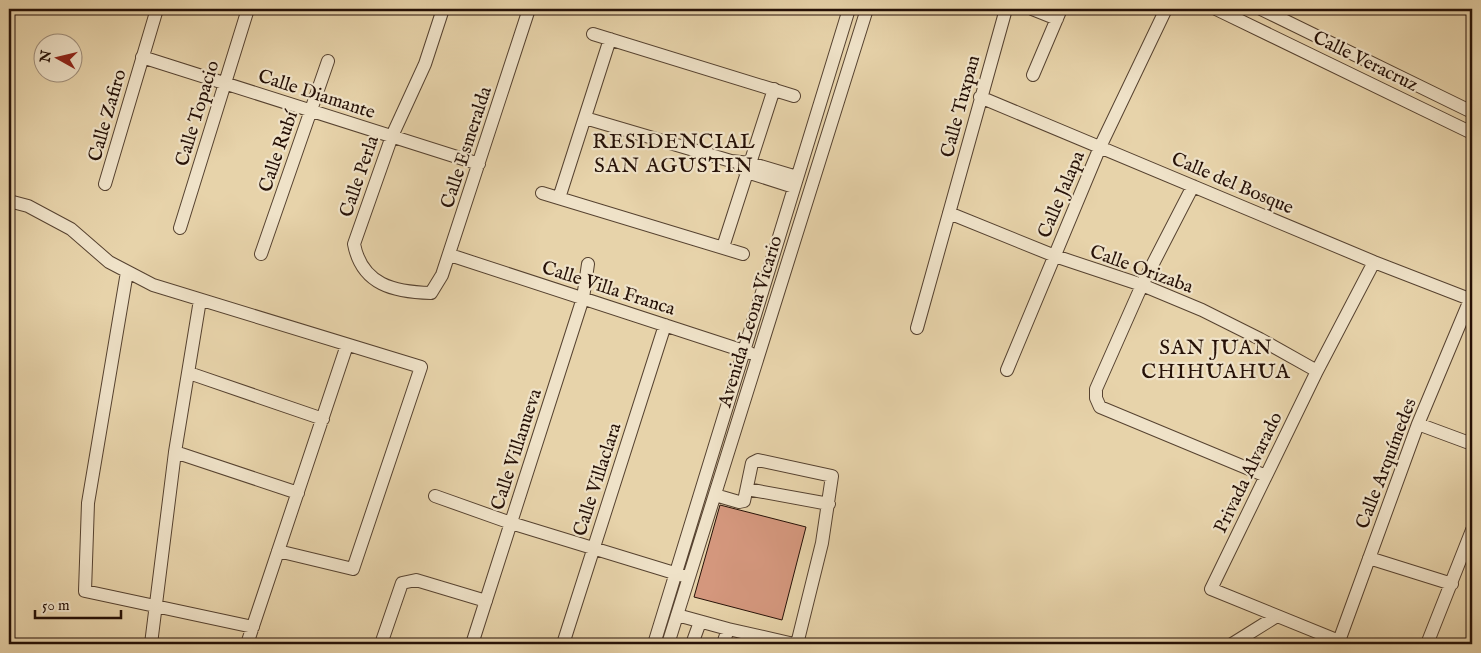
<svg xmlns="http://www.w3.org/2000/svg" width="1481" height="653" viewBox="0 0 1481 653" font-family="'IM FELL English',serif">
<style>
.building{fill:#d4977d;stroke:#261107}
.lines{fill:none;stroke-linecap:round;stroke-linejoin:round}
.minor-casing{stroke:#564230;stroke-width:14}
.minor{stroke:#efe2c8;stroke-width:12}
.labels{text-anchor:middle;stroke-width:4.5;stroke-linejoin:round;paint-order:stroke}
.street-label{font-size:19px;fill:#261107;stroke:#efe2c8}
.quarter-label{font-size:21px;letter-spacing:1px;fill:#261107;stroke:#efe2c8}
</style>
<rect width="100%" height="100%" fill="#e7d3aa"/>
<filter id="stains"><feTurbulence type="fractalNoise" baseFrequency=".004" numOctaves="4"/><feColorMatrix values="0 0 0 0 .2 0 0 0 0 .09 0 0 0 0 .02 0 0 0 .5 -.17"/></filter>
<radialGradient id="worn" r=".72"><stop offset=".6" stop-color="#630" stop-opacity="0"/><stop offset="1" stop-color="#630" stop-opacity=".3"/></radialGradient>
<!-- building -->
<path class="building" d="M720 505 806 527 782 620 694 597Z"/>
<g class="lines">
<!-- minor casing -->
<g class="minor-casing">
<path id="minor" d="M443 9 425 64 392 136 354 244C362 285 394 292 431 293L442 275 529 9
M1032 9 1057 19
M1216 9 1472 133
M1261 9 1472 112
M593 34 794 96
M142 57 479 164
M1033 75 1061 9
M980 97 1374 262 1472 300
M585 118 731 161 750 163 797 177
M740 167 747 172 794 187
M105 184 157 9
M1193 186 1142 285 1096 389V398L1100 407 1266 476
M542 193 743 254
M559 198 610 39
M9 201 28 206 71 229 109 262 153 285 421 367 353 569 278 551
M949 213 1055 256 1142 285 1202 310 1260 339 1317 371
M180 228 248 9
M723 247 774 89
M261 254 328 61
M450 255 750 353
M1374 262 1317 371 1211 589 1339 641 1418 424 1472 295
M127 272 88 503 85 591 253 627
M917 328 1006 9
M1007 370 1100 147 1166 9
M189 373 323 419
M1418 424 1472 444
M175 452 298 493
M747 489 829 504
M715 495 739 502 744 501 752 463 758 460 832 476 822 543 797 644
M435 496 511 523 684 576
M1369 558 1452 584
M677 615 728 629 723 644
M728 629 794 644
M151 644 175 452 200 300
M247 644 347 345
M381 644 402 583 416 580 486 601
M472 644 583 298 588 264
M563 644 665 325
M654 644 849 9
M668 644 867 9
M692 644 700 622
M1232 644 1277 616
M1427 644 1472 530"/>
</g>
<!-- minor -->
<use href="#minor" class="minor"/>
</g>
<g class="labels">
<!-- street labels -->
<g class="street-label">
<text transform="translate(1366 60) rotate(26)" y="7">Calle Veracruz</text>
<text transform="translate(317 93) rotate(18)" y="7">Calle Diamante</text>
<text transform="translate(959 106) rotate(-75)" y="7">Calle Tuxpan</text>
<text transform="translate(196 113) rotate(-73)" y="7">Calle Topacio</text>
<text transform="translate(106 115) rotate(-74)" y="7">Calle Zafiro</text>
<text transform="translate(465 147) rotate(-72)" y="7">Calle Esmeralda</text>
<text transform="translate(277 151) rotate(-71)" y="7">Calle Rubí</text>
<text transform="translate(358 176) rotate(-71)" y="7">Calle Perla</text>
<text transform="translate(1233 182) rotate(23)" y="7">Calle del Bosque</text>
<text transform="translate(1060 194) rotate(-67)" y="7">Calle Jalapa</text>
<text transform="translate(1142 268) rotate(20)" y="7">Calle Orizaba</text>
<text transform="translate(609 287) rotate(18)" y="7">Calle Villa Franca</text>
<text transform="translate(749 321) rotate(-73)" y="7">Avenida Leona Vicario</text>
<text transform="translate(515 449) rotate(-72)" y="7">Calle Villanueva</text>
<text transform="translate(1385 463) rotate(-69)" y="7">Calle Arquímedes</text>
<text transform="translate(1247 472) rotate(-64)" y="7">Privada Alvarado</text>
<text transform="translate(596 479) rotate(-72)" y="7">Calle Villaclara</text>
</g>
<!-- quarter labels -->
<g class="quarter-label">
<text x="674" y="148">RESIDENCIAL<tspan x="674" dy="24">SAN AGUSTIN</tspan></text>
<text x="1216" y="354">SAN JUAN<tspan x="1216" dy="24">CHIHUAHUA</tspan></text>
</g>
</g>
<!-- margin -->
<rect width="1481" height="653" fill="none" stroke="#e7d3aa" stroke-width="30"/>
<rect x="10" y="10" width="1461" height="633" fill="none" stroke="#261107" stroke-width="2.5"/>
<rect x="15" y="15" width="1451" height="623" fill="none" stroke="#261107"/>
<!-- north arrow -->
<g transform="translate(58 58) rotate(278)"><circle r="24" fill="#efe2c8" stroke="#9f8e7b"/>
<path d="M0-4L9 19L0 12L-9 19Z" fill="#8f2418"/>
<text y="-8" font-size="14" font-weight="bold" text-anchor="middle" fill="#261107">N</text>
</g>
<!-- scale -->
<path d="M35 610v8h86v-8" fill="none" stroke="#261107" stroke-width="2.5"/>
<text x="42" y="610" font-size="15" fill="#261107" stroke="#efe2c8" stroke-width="4" paint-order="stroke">50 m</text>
<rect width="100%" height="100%" filter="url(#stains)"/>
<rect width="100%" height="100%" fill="url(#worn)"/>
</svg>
